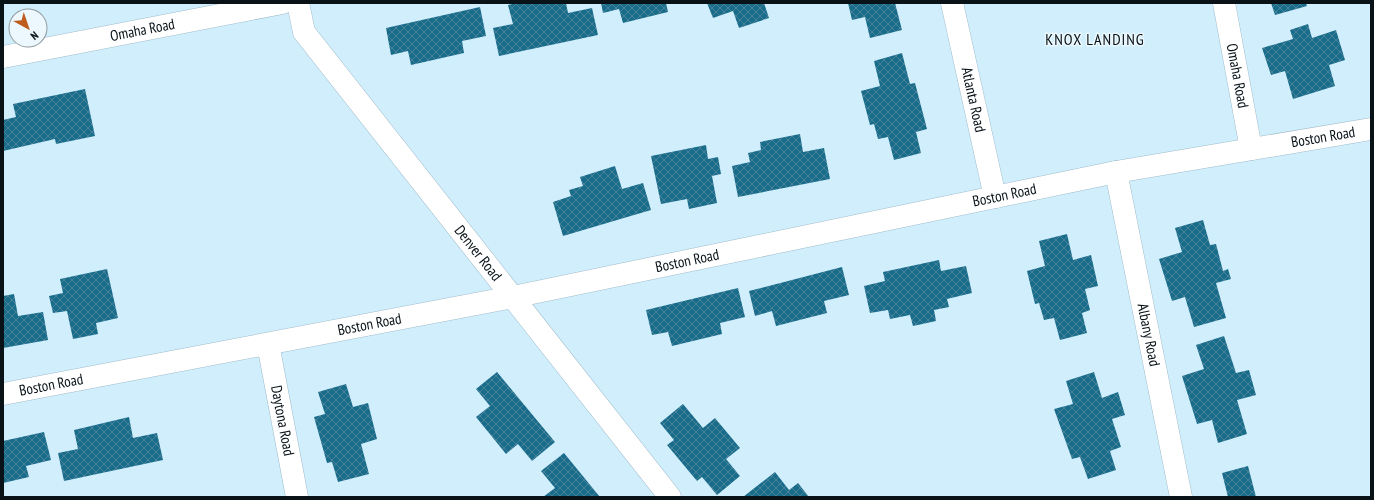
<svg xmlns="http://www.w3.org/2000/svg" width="1374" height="500" viewBox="0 0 1374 500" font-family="'PT Sans Narrow',sans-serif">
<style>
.building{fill:url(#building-cross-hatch)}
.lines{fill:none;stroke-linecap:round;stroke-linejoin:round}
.minor-casing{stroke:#a0bcca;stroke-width:23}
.minor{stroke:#fff;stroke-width:22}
.labels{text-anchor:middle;stroke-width:3;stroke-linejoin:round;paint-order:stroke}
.street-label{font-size:15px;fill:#081217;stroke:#ecf8fd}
.neighbourhood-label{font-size:16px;letter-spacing:1px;fill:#081217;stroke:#ecf8fd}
</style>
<defs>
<pattern id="building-cross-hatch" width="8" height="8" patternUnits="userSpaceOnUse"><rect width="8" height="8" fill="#1a6c8b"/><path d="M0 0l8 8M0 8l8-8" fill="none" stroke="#488399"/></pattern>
</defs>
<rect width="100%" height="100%" fill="#d1eefc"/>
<!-- building -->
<path class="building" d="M517 3H566L568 13 592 8 598 35 499 56 493 28 513 24 508 5Z
M601 3H666L668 12 623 23 619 9 603 13Z
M707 3H764L769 18 739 28 733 11 713 18Z
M848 3H895L902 30 870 38 865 17 852 20Z
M1271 3H1306L1307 6 1275 15Z
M480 7 486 36 462 41 464 53 411 65 408 51 391 55 386 28Z
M1308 24 1312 38 1336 30 1345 60 1329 65 1335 86 1293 99 1285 71 1271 75 1262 48 1293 39 1290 30Z
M902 53 910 84 915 83 927 129 916 132 921 153 894 160 888 137 878 139 874 124 870 125 861 91 880 86 874 61Z
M85 89 95 136 56 144 55 139 3 151V120L16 117 13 104Z
M800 134 803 152 824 148 830 179 738 197 732 166 750 162 748 153 761 150 760 142Z
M706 145 708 159 718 157 721 174 712 176 717 203 689 209 687 199 661 204 651 156Z
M615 166 622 189 643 183 651 210 563 236 553 202 571 196 569 190 583 186 580 177Z
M1203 220 1210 245 1216 244 1223 271 1228 269 1231 279 1216 283 1226 318 1194 327 1185 297 1172 301 1159 259 1182 252 1175 228Z
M1067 234 1073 260 1091 255 1098 286 1085 289 1090 310 1082 313 1087 333 1060 340 1054 318 1044 320 1039 303 1035 304 1027 271 1045 266 1039 241Z
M939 260 941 271 966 266 972 293 947 299 949 307 934 310 936 321 913 326 910 315 890 319 888 310 870 313 864 286 885 281 883 272Z
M842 267 849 295 824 301 827 313 776 326 772 311 755 316 749 291Z
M107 269 118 318 96 323 98 334 73 339 67 311 53 313 49 296 63 293 60 279Z
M738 288 745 317 720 323 722 334 672 346 668 332 652 335 646 310Z
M14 294 18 316 43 312 48 340 3 348V296Z
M1224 336 1236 373 1249 370 1256 395 1237 400 1247 434 1218 443 1212 420 1197 424 1182 376 1204 369 1196 345Z
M497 372 555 442 532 461 518 444 506 454 476 417 490 406 476 389Z
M1094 372 1102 398 1118 392 1125 415 1112 419 1121 447 1110 451 1116 470 1088 479 1080 457 1072 459 1054 409 1073 404 1066 381Z
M346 384 353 407 368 403 377 439 361 444 369 474 338 482 332 462 327 463 314 417 325 414 318 392Z
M683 404 703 428 715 418 740 448 726 459 740 476 717 495 702 477 697 481 667 445 674 440 660 423Z
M129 417 133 438 157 433 163 460 64 481 58 453 78 449 74 430Z
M44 432 51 460 26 466 29 477 3 483V441Z
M564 453 600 497H543L555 488 541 471Z
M1248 466 1256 497H1228L1222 473Z
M775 472 789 490 798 483 809 497H743Z"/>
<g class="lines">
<!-- minor casing -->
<g class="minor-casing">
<g id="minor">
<path id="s1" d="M298 3 304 32 670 497"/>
<path id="s2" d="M952 3 995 197"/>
<path id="s3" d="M1224 3 1251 149"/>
<path id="s4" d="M3 57 282 3"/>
<path id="s5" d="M1116 172 1181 497"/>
<path id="s6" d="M268 344 297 497"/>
<path id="s7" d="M3 394 513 297 1116 172 1371 129"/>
</g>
</g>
<!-- minor -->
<use href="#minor" class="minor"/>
</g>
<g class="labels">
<!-- street labels -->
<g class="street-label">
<text dy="5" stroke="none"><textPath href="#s4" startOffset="142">Omaha Road</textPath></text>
<text dy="5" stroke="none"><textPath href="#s3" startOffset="74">Omaha Road</textPath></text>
<text dy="5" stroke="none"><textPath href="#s2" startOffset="99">Atlanta Road</textPath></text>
<text dy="5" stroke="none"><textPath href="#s7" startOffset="1345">Boston Road</textPath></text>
<text dy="5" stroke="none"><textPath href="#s7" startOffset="1021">Boston Road</textPath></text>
<text dy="5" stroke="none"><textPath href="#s1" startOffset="311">Denver Road</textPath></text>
<text dy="5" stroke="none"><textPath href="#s7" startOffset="697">Boston Road</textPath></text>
<text dy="5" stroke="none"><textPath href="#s7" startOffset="373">Boston Road</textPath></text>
<text dy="5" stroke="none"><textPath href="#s5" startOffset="166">Albany Road</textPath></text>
<text dy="5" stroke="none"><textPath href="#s7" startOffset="49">Boston Road</textPath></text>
<text dy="5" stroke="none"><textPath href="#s6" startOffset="78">Daytona Road</textPath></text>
</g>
<!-- neighbourhood labels -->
<g class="neighbourhood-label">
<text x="1095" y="45">KNOX LANDING</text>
</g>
</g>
<!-- border -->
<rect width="1374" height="500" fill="none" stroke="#081217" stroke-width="8"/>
<!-- north arrow -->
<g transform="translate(28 28) rotate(140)"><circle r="19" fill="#ecf8fd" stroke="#919ca1"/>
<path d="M0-3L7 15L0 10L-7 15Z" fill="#be5d1d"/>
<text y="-6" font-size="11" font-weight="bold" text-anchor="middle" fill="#081217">N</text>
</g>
</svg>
